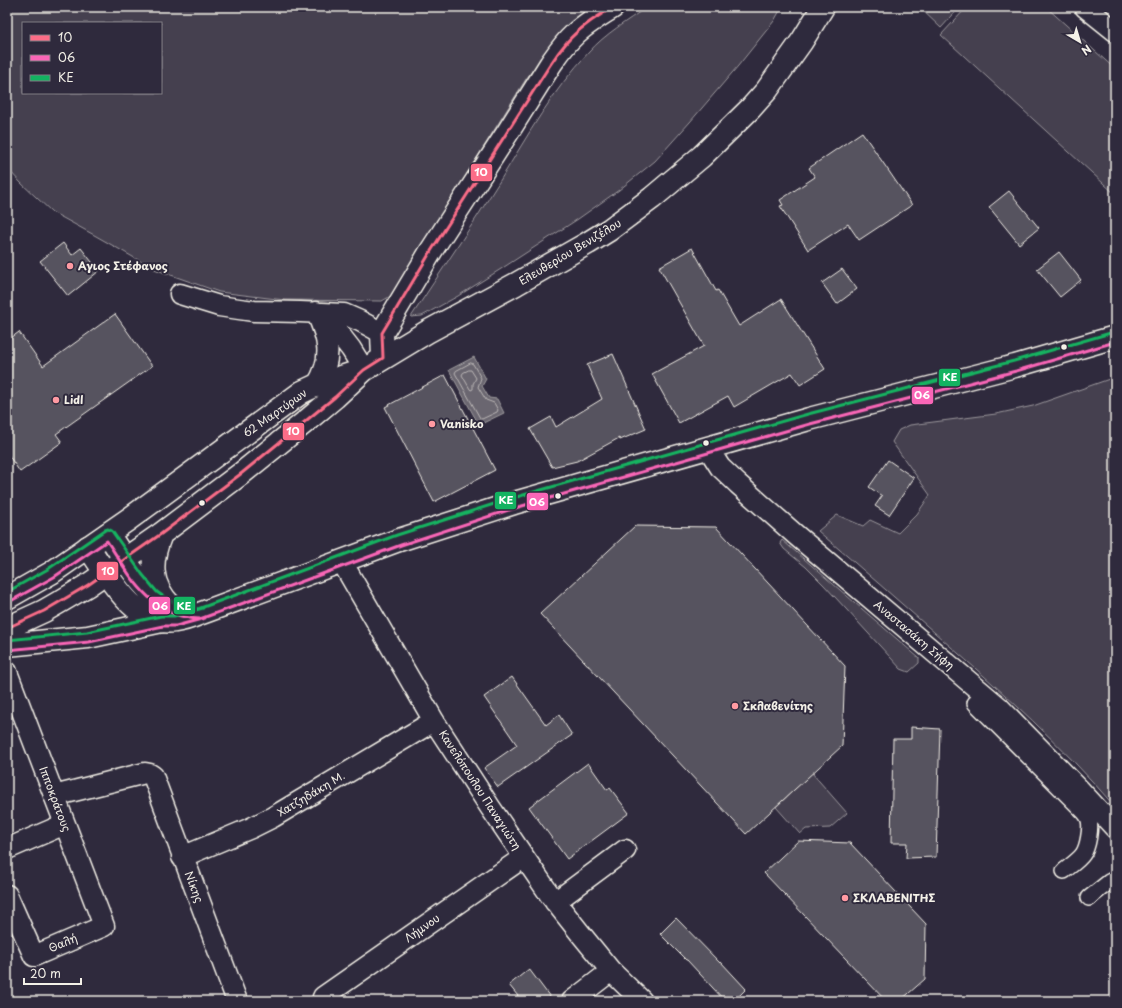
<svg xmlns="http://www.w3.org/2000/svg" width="1122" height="1008" viewBox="0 0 1122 1008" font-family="'Playpen Sans',sans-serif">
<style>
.green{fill:#454050;stroke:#9c989c;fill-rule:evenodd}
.water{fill:#6a6670;stroke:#a19ea0}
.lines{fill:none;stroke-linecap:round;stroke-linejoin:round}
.shore{stroke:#bdb9b8;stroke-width:1}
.building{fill:#56525f;stroke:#f4f1e8}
.pedestrian-casing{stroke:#f4f1e8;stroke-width:18}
.minor-casing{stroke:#f4f1e8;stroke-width:23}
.tertiary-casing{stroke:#f4f1e8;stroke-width:25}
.secondary-casing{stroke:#f4f1e8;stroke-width:25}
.primary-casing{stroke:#f4f1e8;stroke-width:25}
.pedestrian{stroke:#2f2a3d;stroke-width:15}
.minor{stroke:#2f2a3d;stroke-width:20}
.tertiary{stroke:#2f2a3d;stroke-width:22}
.secondary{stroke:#2f2a3d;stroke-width:22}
.primary{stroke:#2f2a3d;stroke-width:22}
.bus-1-casing{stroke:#2f2a3d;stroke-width:6}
.bus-2-casing{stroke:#2f2a3d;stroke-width:6}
.bus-3-casing{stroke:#2f2a3d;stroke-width:6}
.bus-1{stroke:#fb6d88;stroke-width:3}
.bus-2{stroke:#fa66b7;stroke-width:3}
.bus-3{stroke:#13b361;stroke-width:3}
.poi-dot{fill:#ff9aa2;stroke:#2f2a3d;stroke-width:1.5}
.bus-dot{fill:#f4f1e8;stroke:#2f2a3d;stroke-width:1.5}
.labels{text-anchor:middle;stroke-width:4;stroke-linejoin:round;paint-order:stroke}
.street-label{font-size:11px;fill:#f4f1e8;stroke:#2f2a3d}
.poi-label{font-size:11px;font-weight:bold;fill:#f4f1e8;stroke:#2f2a3d;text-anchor:start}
.line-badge{stroke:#2f2a3d;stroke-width:1.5}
.badge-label{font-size:11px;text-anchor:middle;font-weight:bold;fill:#fff}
</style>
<rect width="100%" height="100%" fill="#2f2a3d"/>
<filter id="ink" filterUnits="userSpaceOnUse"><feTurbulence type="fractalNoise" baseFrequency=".025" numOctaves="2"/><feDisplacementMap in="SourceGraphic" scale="8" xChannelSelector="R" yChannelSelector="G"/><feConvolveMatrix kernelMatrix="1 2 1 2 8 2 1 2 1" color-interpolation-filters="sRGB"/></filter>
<g filter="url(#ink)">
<!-- green -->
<path class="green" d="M7 7H595L558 36 526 79 392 294 389 297 382 301 285 300 219 292 154 269 96 236 52 212 21 183 7 168ZM23 23H161V93H23Z
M647 7H782L774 21 738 66 690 122 655 161 619 190 578 219 501 269 458 296 422 316 411 317C441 271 472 226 501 179 528 135 553 90 589 52 605 34 627 21 647 7Z
M919 7H960L941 28Z
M967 7H1046L1115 69V194L941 35Z
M1115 377V807C1063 746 1004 693 943 640 902 604 860 567 818 531L837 515 863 526 870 520 898 533 917 514 930 495 892 442 899 430 910 425 996 414 1033 406Z
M782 540C828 579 873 619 919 658V663L909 672 901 669 824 585 806 567 784 549 780 543Z
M812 773 847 813 830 828 806 829 800 834 776 807Z"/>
<!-- water -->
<path class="water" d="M474 357 486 379 482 386 489 398 497 399 504 413 479 425 449 370Z"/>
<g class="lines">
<!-- shore -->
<path class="shore" d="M471 363 473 364 481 378 478 387 486 400 494 403 498 410 497 412 482 419 480 418 455 373 456 371Z
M469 370H471L476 378 473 384V389L471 390 470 389 462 375 463 373Z"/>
</g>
<!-- building -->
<path class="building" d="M862 132 912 205 859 240 848 224 808 250 780 206 783 205 780 200 815 177 809 168Z
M1009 191 1039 228 1019 244 989 207Z
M63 243 72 255 81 248 99 271 68 296 40 261Z
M692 248 716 291 718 290 739 326 781 299 825 369 800 385 792 373 734 407 728 396 679 423 652 374 704 346 659 267Z
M1059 252 1081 280 1060 297 1037 269Z
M842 269 857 289 837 304 822 283Z
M115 314 152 366 56 434 62 442 20 472 7 453V341L19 332 43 366Z
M613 354 646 429 620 440 619 438 577 461 552 467 530 429 551 417 556 427 602 399 587 365Z
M445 375 495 470 434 502 385 407Z
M888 460 914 478 889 515 875 506 882 496 869 487Z
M635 526 716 527 845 666 842 746 746 834 540 614Z
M512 677 546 725 559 715 572 735 498 787 484 768 517 745 484 697Z
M911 727 940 729 936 857 906 858 907 843H891L893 739H911Z
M588 763 607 790 610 788 629 813 567 859 529 807Z
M798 841 850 843 926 924 925 979 900 1001H886L764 873Z
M676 918 720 963 721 962 746 989 734 1001H725L687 960H686L660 934Z
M529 969 553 1001H522L509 985Z"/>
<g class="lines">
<!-- pedestrian casing -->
<g class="pedestrian-casing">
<path id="pedestrian" d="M975 703 1084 812C1086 814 1088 817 1089 820 1091 828 1088 847 1083 854 1079 860 1070 866 1064 871
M1089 898 1109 882 1115 879"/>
</g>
<!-- minor casing -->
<g class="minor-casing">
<path id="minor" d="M1085 7 1115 31
M180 294 219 306 239 309 254 311 300 312 344 314 360 321 382 333
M316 312C329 339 333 359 317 385
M319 315 337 331 351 349 364 370
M709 448 713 456 720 467 738 484 797 536 999 707 1080 790 1115 828
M342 562 434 721 490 807 524 857 550 895 580 933 611 971 642 1001
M7 672 104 926 34 956 7 895
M54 796 145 773 150 774 153 776 237 1001
M7 849 65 824
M182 857 251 828 273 817 434 721
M555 902 625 850
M325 1001 323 997 524 857
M572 1001 611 971"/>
</g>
<!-- tertiary casing -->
<g class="tertiary-casing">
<path id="tertiary" d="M383 358 382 333 431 251 508 132 550 65C557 55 564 44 574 35 585 24 599 16 613 7"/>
</g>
<!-- secondary casing -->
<g class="secondary-casing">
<path id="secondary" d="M108 534C124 557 144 594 169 606
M88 547C108 575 135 627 175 621 183 620 192 617 199 614L399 540 514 503 809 419 1015 366 1115 337"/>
</g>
<!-- primary casing -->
<g class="primary-casing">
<path id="primary" d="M161 534C150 561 149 584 171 606
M7 598 51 573 129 519 302 392 317 385 357 372
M7 628 44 611 63 600 88 585 161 534 242 473 310 418 335 397 364 370 427 332 516 284 588 243 609 230 652 198 702 156 751 108 767 90 802 41 823 7
M7 645 88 637 162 621"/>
</g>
<!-- pedestrian -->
<use href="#pedestrian" class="pedestrian"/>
<!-- minor -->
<use href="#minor" class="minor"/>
<!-- tertiary -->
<use href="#tertiary" class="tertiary"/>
<!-- secondary -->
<use href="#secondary" class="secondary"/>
<!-- primary -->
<use href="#primary" class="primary"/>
<!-- bus-1 casing -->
<g class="bus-1-casing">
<path id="bus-1" d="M383 358 382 333 431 251 550 65C555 57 561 49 567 42 580 27 597 17 613 7
M7 628 44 611 88 585 161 534 242 473 335 397 364 370 383 358"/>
</g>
<!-- bus-2 casing -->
<g class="bus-2-casing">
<path id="bus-2" d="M9 602 54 577 107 541C130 576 152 618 200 619L401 545 515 508 810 424 1016 371 1115 342
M7 650 89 642 163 626H176L205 618"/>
</g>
<!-- bus-3 casing -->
<g class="bus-3-casing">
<path id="bus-3" d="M7 592 48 569 105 530 108 529 112 531 142 574 157 592 167 599 177 604 198 609 397 535 513 498 808 414 1014 361 1114 332
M7 640 87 632 161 616H174L203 608"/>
</g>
<!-- bus-1 -->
<use href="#bus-1" class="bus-1"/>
<!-- bus-2 -->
<use href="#bus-2" class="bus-2"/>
<!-- bus-3 -->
<use href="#bus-3" class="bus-3"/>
</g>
</g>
<!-- markers -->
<g class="poi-dot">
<circle cx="70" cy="266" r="4"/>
<circle cx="56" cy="400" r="4"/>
<circle cx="432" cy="424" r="4"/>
<circle cx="735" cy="706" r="4"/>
<circle cx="845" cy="898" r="4"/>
</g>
<g class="bus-dot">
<circle cx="1064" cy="347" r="3.5"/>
<circle cx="706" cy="443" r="3.5"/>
<circle cx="558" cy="496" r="3.5"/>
<circle cx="202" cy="503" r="3.5"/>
</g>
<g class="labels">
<!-- street labels -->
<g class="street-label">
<text transform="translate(570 252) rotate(-31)" y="4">Ελευθερίου Βενιζέλου</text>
<text transform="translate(275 413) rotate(-35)" y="4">62 Μαρτύρων</text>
<text transform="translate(914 635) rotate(40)" y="4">Αναστασάκη Σήφη</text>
<text transform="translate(480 790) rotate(57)" y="4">Κανελόπουλου Παναγιώτη</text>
<text transform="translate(311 794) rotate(-31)" y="4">Χατζηδάκη Μ.</text>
<text transform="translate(55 799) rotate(69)" y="4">Ιπποκράτους</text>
<text transform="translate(194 887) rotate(69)" y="4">Νίκης</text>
<text transform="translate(422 928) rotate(-35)" y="4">Λήμνου</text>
<text transform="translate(63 943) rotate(-23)" y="4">Θαλή</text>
</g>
<!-- poi labels -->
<g class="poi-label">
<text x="78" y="270">Αγιος Στέφανος</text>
<text x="64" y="404">Lidl</text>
<text x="440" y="428">Vanisko</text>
<text x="743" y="710">Σκλαβενίτης</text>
<text x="853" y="902">ΣΚΛΑΒΕΝΙΤΗΣ</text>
</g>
</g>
<g class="line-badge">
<rect x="470" y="163" width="23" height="19" rx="4" fill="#fb6d88"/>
<rect x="938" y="368" width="23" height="19" rx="4" fill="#13b361"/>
<rect x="911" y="386" width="23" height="19" rx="4" fill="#fa66b7"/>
<rect x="282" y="422" width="23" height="19" rx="4" fill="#fb6d88"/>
<rect x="494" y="491" width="23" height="19" rx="4" fill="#13b361"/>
<rect x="526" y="492" width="23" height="19" rx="4" fill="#fa66b7"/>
<rect x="96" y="561" width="23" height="20" rx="4" fill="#fb6d88"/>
<rect x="173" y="596" width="23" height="19" rx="4" fill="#13b361"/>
<rect x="148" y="596" width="23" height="19" rx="4" fill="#fa66b7"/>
</g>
<g class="badge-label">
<text x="481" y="176">10</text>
<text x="950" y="381">KE</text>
<text x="922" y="399">06</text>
<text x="293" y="435">10</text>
<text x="506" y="504">KE</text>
<text x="537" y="506">06</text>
<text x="108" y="575">10</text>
<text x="184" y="610">KE</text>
<text x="160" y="610">06</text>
</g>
<!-- margin -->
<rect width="1122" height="1008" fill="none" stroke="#2f2a3d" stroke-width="24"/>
<rect x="12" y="12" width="1098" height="984" fill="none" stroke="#f4f1e8" stroke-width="1.5" filter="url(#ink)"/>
<!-- legend -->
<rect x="22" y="22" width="140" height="72" fill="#2f2a3d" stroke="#7e7a81"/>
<rect x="30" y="35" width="20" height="6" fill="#fb6d88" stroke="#7e7a81"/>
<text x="58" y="42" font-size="12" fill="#f4f1e8">10</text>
<rect x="30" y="55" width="20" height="6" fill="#fa66b7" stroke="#7e7a81"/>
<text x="58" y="62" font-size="12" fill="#f4f1e8">06</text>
<rect x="30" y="75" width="20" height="6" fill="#13b361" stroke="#7e7a81"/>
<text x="58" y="82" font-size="12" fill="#f4f1e8">KE</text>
<!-- north arrow -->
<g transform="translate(1080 42) rotate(142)" stroke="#2f2a3d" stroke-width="3" paint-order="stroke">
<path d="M0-3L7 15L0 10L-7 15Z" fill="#f4f1e8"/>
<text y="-6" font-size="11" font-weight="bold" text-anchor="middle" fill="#f4f1e8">N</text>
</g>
<!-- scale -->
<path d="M24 978v6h57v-6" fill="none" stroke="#f4f1e8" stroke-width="2"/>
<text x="30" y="978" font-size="12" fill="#f4f1e8" stroke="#2f2a3d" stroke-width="3" paint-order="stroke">20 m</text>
</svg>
